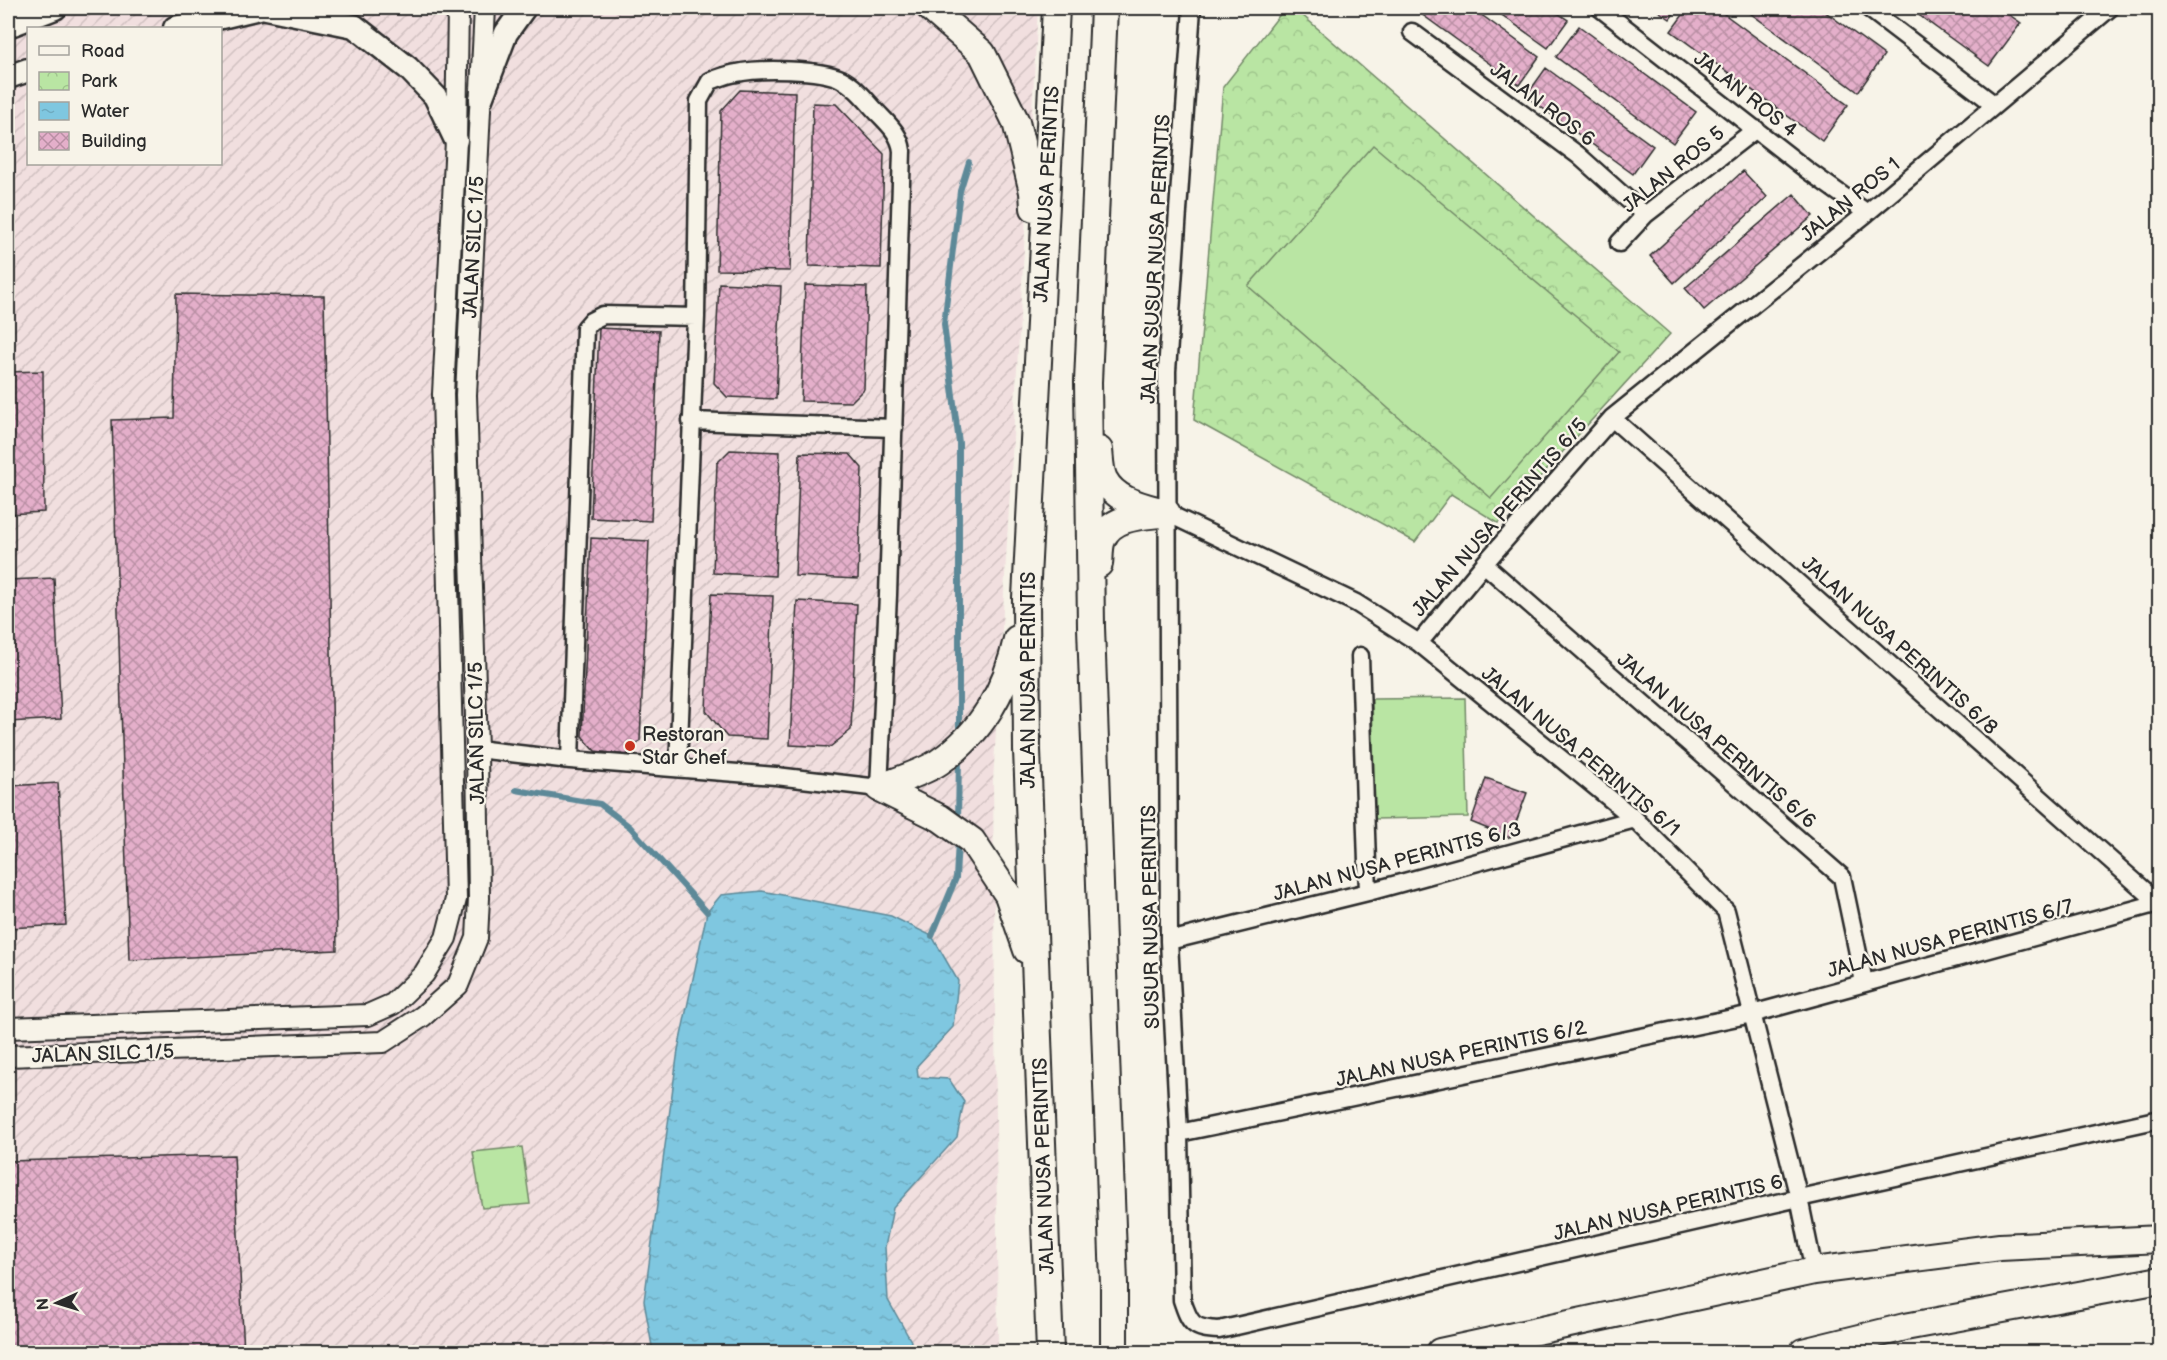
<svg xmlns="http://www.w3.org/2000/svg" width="2167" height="1360" viewBox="0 0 2167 1360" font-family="'Balsamiq Sans',sans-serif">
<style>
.industrial{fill:url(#industrial-furrows);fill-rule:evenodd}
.park{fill:url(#park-crowns);stroke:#728867;stroke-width:1.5}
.pitch{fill:#b9e5a3;stroke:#728867;stroke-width:1.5}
.water{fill:url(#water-ripples);stroke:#5d8998;stroke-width:1.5}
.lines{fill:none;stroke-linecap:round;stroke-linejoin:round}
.stream{stroke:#5d8998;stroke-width:6}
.building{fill:url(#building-cross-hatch);stroke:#2b2b2b;stroke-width:1.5}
.minor-casing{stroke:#2b2b2b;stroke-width:21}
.tertiary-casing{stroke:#2b2b2b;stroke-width:24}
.secondary-casing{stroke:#2b2b2b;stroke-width:27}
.primary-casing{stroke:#2b2b2b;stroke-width:30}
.minor{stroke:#f7f3e8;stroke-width:16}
.tertiary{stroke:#f7f3e8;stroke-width:20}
.secondary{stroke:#f7f3e8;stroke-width:22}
.primary{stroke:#f7f3e8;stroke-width:26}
.poi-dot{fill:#c8321e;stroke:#f7f3e8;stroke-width:2}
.labels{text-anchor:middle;stroke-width:4.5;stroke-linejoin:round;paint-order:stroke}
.street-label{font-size:20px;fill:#2b2b2b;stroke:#f7f3e8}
.poi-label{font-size:20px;fill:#2b2b2b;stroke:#f7f3e8;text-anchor:start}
</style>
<defs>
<pattern id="industrial-furrows" width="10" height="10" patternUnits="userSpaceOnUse" patternTransform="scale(1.5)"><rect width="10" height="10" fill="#f1dfdf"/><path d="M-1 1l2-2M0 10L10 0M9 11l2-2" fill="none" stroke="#cfc0c0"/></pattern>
<pattern id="park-crowns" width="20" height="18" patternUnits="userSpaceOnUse" patternTransform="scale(1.5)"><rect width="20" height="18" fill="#b9e5a3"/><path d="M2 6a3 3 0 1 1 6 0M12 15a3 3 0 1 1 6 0" fill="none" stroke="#9fc58c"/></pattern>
<pattern id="water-ripples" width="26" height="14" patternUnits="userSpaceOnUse" patternTransform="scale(1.5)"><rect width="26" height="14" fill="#7fc7e0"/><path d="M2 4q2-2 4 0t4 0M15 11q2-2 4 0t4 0" fill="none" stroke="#6eabc0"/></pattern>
<pattern id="building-cross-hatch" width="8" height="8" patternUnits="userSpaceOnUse" patternTransform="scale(1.5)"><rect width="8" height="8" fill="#e4afca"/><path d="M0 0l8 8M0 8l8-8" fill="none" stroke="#b98fa4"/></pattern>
</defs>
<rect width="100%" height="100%" fill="#f7f3e8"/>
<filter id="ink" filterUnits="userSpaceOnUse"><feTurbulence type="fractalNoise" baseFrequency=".0167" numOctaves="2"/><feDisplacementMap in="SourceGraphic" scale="12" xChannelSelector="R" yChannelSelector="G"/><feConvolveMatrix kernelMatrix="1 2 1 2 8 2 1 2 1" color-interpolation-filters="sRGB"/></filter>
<g filter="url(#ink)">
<!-- industrial -->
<path class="industrial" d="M8 8H1038L993 782 998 1352H8ZM28 28H220V164H28Z"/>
<!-- park -->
<path class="park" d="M1285 8H1294L1670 334 1498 523 1451 494 1415 542 1194 420 1223 87Z"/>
<!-- pitch -->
<path class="pitch" d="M1373 145 1619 352 1491 498 1248 286Z
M1465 698 1468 817 1375 819 1372 699Z
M522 1147 530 1204 482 1208 473 1152Z"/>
<!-- water -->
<path class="water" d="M762 891 891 916 932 936 958 981 953 1027 917 1066 918 1077 949 1079 964 1102 957 1137 893 1208 885 1247 888 1300 911 1341 908 1352H653L644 1301 678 1050 707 912 721 895Z"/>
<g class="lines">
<!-- stream -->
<path class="stream" d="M959 734V443L944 324 960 191 969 162
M516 790 600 804 630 827 707 912
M958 824 959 756
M932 936 956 878 958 840"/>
</g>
<!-- building -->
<path class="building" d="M1413 8H1472L1539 57 1519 85Z
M1492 8H1550L1568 20 1548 48Z
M1654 8H1678L1670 19Z
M1688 8H1716L1848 105 1822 141 1671 31Z
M1743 8H1820L1884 55 1858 92Z
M1909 8H1999L2021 23 1989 66Z
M1579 26 1696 112 1673 143 1556 57Z
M1546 68 1653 146 1633 174 1526 96Z
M740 90 795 92 790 271 717 270 721 111Z
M813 103 836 104 884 154 881 268 809 266Z
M1743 171 1767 197 1674 283 1650 256Z
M1794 194 1813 216 1704 310 1685 288Z
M719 283 781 286 776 399 727 397 714 383Z
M805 285 867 287 864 389 851 402 801 401Z
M176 294 324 296 337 950 129 960 112 420 174 418Z
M599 328 659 331 651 521 591 518Z
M43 371 44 512 8 514V372Z
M730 450 780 452 775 576 713 573 717 463Z
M800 453 850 454 862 468 858 579 795 576Z
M591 538 649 541 640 741 627 755 595 751 582 736Z
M54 578 61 719 8 722V580Z
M711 594 773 596 767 739 727 737 706 711Z
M797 601 857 604 851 730 830 747 790 745Z
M1486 778 1527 793 1510 838 1471 822Z
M58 783 66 925 8 928V786Z
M234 1155 244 1352H8V1161Z"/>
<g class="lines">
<!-- minor casing -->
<g class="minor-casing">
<path id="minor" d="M1192 8 1167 371 1169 941 1179 1133 1182 1300C1190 1324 1193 1329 1219 1330L1799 1198 2160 1119
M1600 8 1807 170 1867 213
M1868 8 1995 105
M1412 32 1578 155 1645 215
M1619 243 1645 215 1756 129
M1612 418 2160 904
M691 421 894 428
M1167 513 1356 603 1419 643 1635 819 1726 911 1799 1198 1814 1271
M1484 564 1842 877 1864 982
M1419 643 1484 564 1612 418 1867 213 2110 8
M1360 656 1368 892
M477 749 570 760 776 776 879 788 888 595 902 151C900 133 887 123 875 110 865 99 855 86 841 79 821 69 760 68 737 73 728 74 719 78 710 81L699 101 696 317 678 768
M570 760 585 328 591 321 603 315 696 317
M1169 941 1368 892 1635 819
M1179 1133 1752 1014 2158 903"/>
</g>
<!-- tertiary casing -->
<g class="tertiary-casing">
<path id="tertiary" d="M8 1028 368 1015 393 1004 424 974 446 938 456 899 443 394 456 140 458 8
M8 1056 383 1042 423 1016 458 985 477 938 479 898 477 749 466 395 485 8"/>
</g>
<!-- secondary casing -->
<g class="secondary-casing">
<path id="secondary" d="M266 8 354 26 408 68 435 96 456 140
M8 26 55 8
M175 28 259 8
M8 77 28 70
M481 99 506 33 524 8"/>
</g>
<!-- primary casing -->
<g class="primary-casing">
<path id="primary" d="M930 8 982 53 1016 122 1033 192 1034 208
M1104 8 1088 382 1091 627 1114 1284V1352
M1099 450C1100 459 1100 471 1104 479 1116 502 1144 506 1167 513
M1099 564C1100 557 1099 547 1102 540 1110 517 1140 516 1160 514
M879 788C897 780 923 773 939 762 981 734 1007 688 1017 639
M879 788 940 818 972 841 1008 895 1027 950
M1050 1352 1027 750 1026 598 1056 8
M1440 1352 1814 1271 2000 1247 2160 1239
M1803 1352 1905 1327 2160 1280"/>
</g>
<!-- minor -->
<use href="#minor" class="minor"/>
<!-- tertiary -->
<use href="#tertiary" class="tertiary"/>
<!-- secondary -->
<use href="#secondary" class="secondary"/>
<!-- primary -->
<use href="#primary" class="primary"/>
</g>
</g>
<!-- markers -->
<circle class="poi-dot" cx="630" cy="746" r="6"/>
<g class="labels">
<!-- street labels -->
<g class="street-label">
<text transform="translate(1746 94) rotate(38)" y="7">JALAN ROS 4</text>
<text transform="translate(1543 104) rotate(37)" y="7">JALAN ROS 6</text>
<text transform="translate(1673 169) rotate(-39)" y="7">JALAN ROS 5</text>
<text transform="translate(1046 194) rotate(-87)" y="7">JALAN NUSA PERINTIS</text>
<text transform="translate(1850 199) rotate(-39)" y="7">JALAN ROS 1</text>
<text transform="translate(473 247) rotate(-87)" y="7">JALAN SILC 1/5</text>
<text transform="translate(1155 259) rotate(-87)" y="7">JALAN SUSUR NUSA PERINTIS</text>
<text transform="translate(1499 517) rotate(-49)" y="7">JALAN NUSA PERINTIS 6/5</text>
<text transform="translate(1900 645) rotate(42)" y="7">JALAN NUSA PERINTIS 6/8</text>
<text transform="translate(1028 680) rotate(-90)" y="7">JALAN NUSA PERINTIS</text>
<text transform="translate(476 733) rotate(-91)" y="7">JALAN SILC 1/5</text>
<text transform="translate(1717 740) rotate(41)" y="7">JALAN NUSA PERINTIS 6/6</text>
<text transform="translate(1581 751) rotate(40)" y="7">JALAN NUSA PERINTIS 6/1</text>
<text transform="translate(1397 861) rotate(-15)" y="7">JALAN NUSA PERINTIS 6/3</text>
<text transform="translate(1150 917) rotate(-91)" y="7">SUSUR NUSA PERINTIS</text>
<text transform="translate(1950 938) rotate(-15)" y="7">JALAN NUSA PERINTIS 6/7</text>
<text transform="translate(103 1053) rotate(-2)" y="7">JALAN SILC 1/5</text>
<text transform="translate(1461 1053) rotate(-12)" y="7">JALAN NUSA PERINTIS 6/2</text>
<text transform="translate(1043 1166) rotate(-92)" y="7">JALAN NUSA PERINTIS</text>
<text transform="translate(1668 1207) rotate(-13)" y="7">JALAN NUSA PERINTIS 6</text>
</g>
<!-- poi labels -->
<g class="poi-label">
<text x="642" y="741">Restoran<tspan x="642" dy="23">Star Chef</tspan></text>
</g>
</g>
<!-- margin -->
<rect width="2167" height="1360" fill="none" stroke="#f7f3e8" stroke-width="30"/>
<rect x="15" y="15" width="2137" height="1330" fill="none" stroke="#2b2b2b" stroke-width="2" filter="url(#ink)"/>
<!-- legend -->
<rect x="27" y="27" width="195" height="138" fill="#f7f3e8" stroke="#a5a39c" stroke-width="1.5"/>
<rect x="39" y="46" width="30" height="9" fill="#f7f3e8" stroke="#a5a39c" stroke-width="1.5"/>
<text x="81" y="57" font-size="18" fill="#2b2b2b">Road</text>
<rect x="39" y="72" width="30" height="18" fill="url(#park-crowns)" stroke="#a5a39c" stroke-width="1.5"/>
<text x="81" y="87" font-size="18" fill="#2b2b2b">Park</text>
<rect x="39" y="102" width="30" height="18" fill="url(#water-ripples)" stroke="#a5a39c" stroke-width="1.5"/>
<text x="81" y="117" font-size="18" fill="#2b2b2b">Water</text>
<rect x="39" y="132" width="30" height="18" fill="url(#building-cross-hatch)" stroke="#a5a39c" stroke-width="1.5"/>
<text x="81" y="147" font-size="18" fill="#2b2b2b">Building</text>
<!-- north arrow -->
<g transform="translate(57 1303) rotate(266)" stroke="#f7f3e8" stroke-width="4.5" paint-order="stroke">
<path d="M0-4.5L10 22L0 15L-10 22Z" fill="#2b2b2b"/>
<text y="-9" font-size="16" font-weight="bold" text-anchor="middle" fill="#2b2b2b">N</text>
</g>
</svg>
